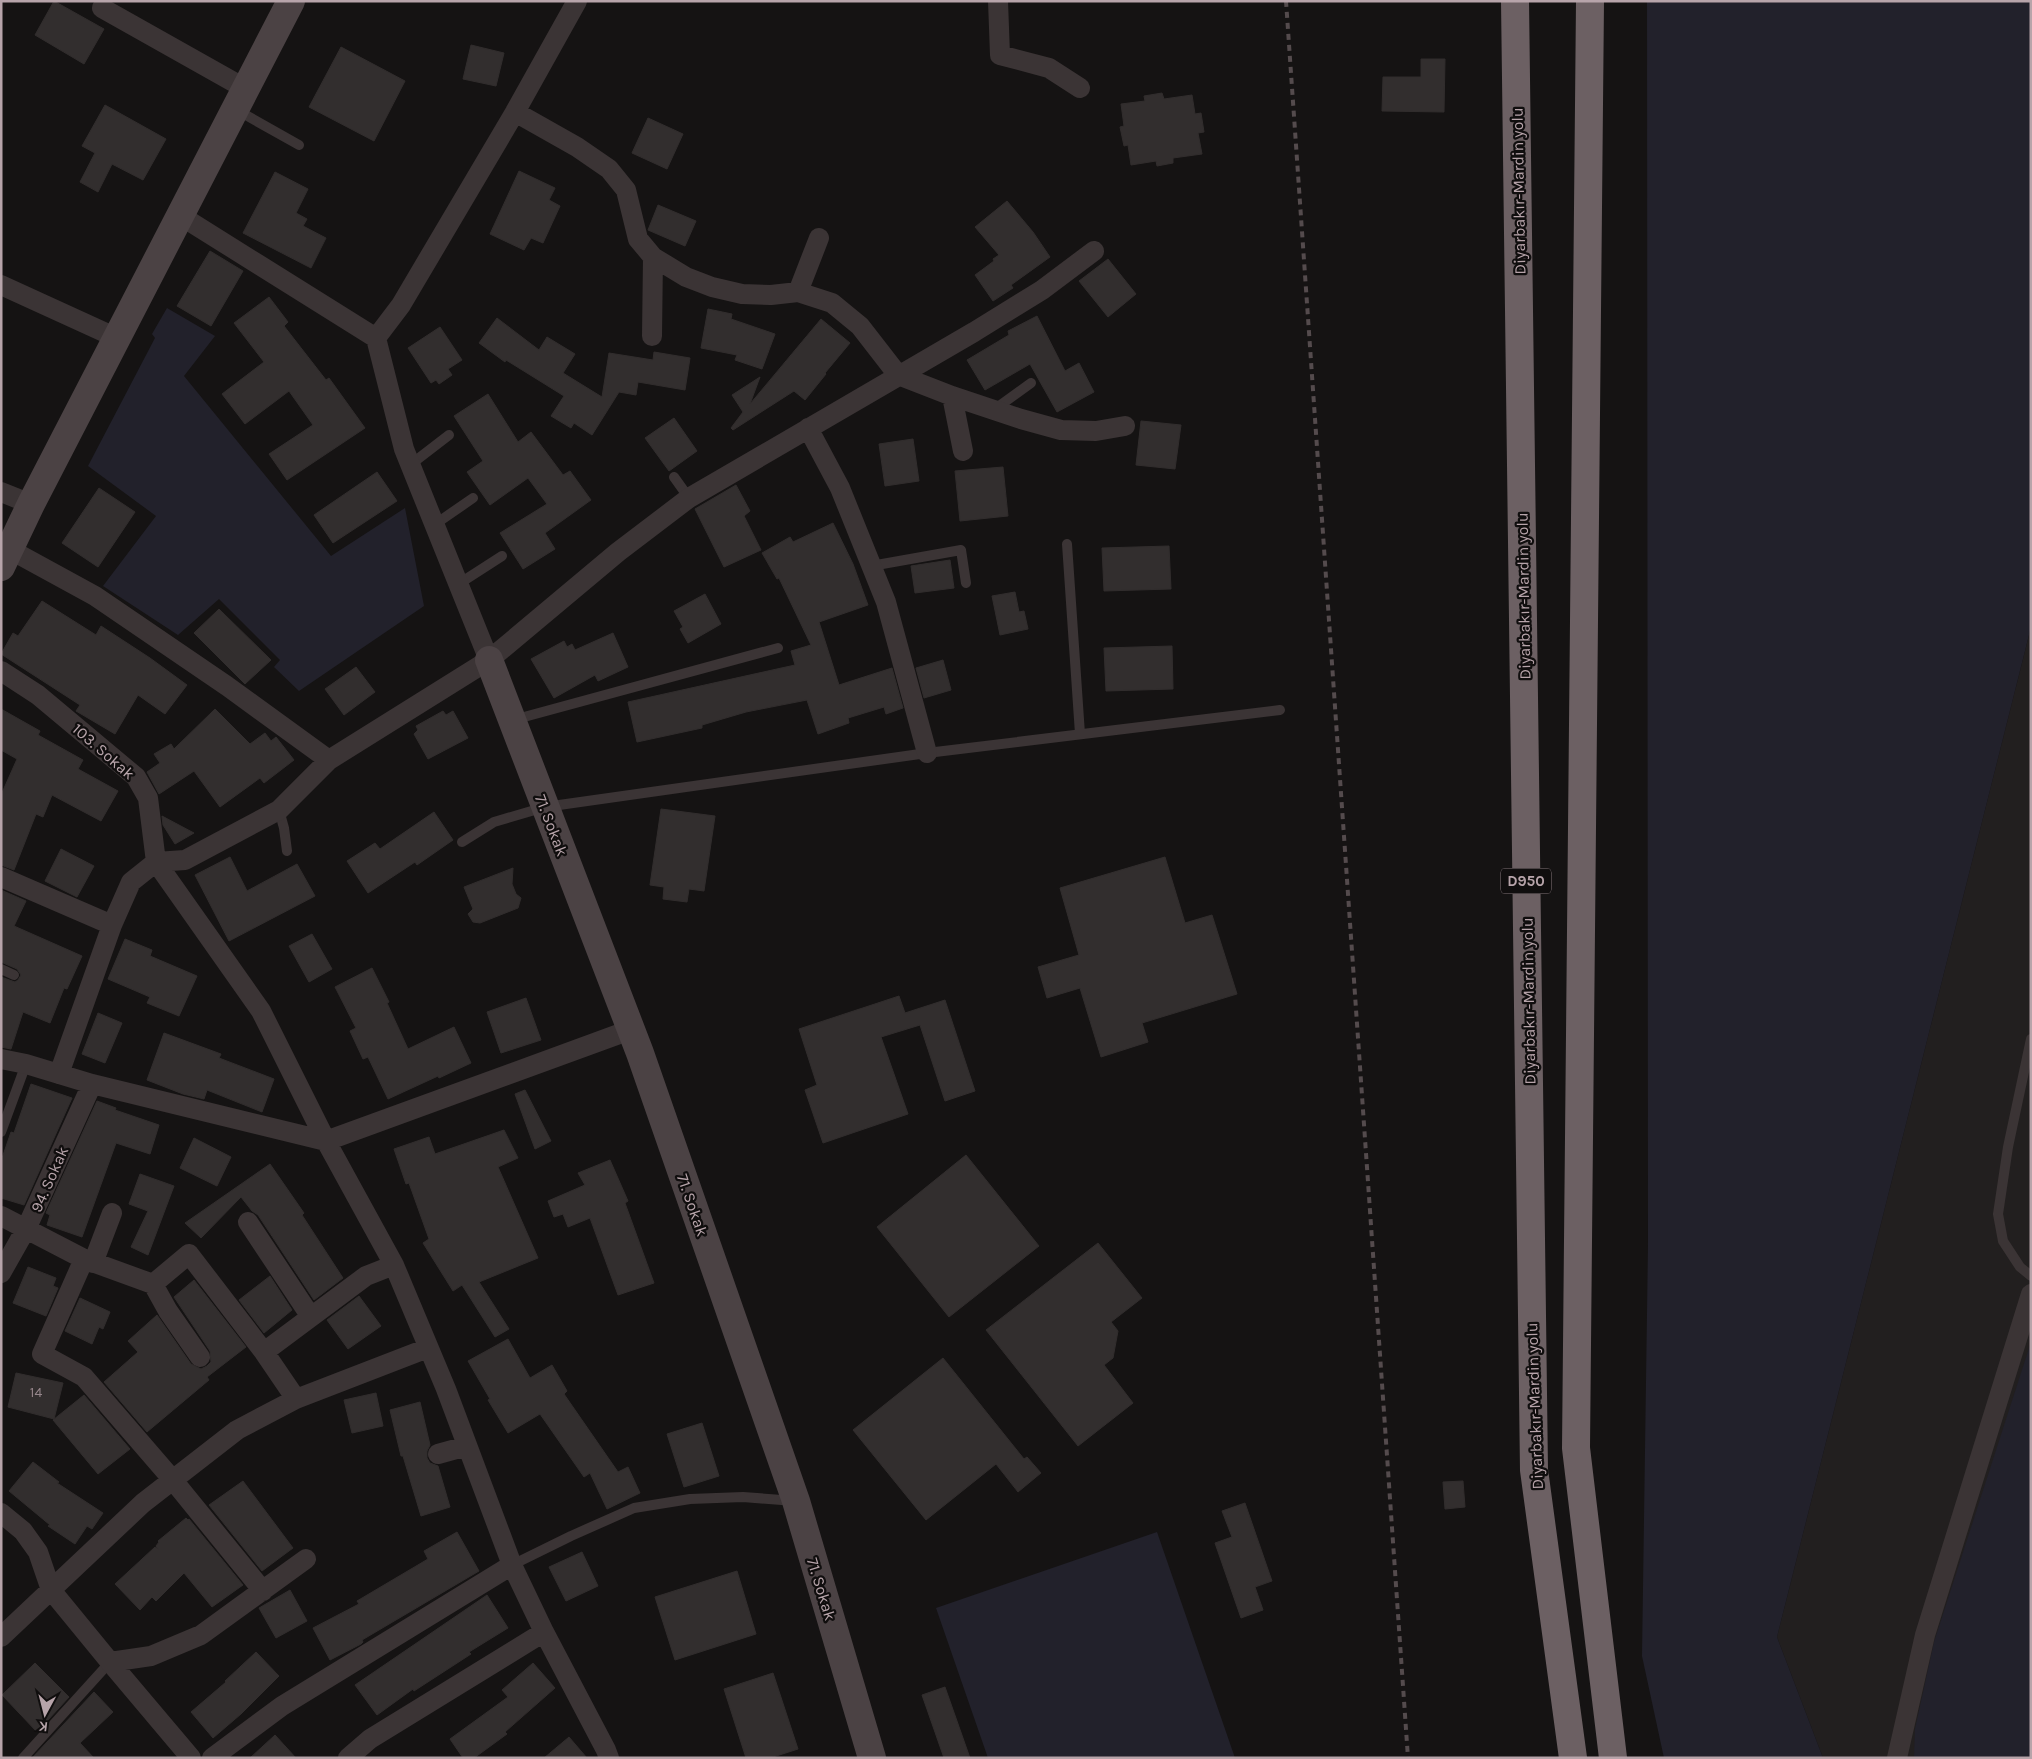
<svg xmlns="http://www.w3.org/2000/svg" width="2032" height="1759" viewBox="0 0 2032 1759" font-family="Karla,sans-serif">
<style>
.built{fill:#221f1f}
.green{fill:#22212b}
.building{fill:#322e2e;stroke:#312d2d}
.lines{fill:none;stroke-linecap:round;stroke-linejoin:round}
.lane{stroke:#3b3435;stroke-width:10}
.street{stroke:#3b3435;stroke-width:20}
.secondary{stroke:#4b4244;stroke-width:28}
.highway{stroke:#6c6063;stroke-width:28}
.rail{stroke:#544b4d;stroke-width:4;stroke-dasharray:6 5;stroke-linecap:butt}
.labels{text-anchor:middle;stroke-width:4.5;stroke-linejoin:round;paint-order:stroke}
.number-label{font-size:14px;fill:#96868b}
.shield{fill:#100e0e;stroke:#85777b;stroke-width:1}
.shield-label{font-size:15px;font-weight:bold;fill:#b7a4aa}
.street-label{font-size:16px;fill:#b7a4aa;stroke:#100e0e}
</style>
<rect width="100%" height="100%" fill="#151313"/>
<!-- built -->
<path class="built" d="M2031 627V1758H1823L1777 1637Z"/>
<!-- green -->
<path class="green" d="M1647 1H2031V627L1777 1637 1823 1758H1664L1642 1656 1648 1245Z
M167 308 215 336 184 376 331 556 405 508 424 606 299 691 274 667 280 660 219 599 178 635 103 586 156 516 88 466 155 338 152 334Z
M2031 1342V1758H1914L1915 1729 1934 1642Z
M1157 1532 1235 1758H988L936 1608Z"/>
<!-- building -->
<path class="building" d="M54 1 104 29 84 64 35 35Z
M471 45 504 53 496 86 463 79Z
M341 47 405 81 374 141 309 107Z
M1421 59H1445L1444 112 1382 111 1383 77H1421Z
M1162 93 1164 99 1192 95 1195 114 1201 113 1204 132 1198 133 1202 154 1173 158V163L1157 166 1156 161 1131 165 1128 145 1124 146 1120 127 1124 126 1121 104 1145 101 1144 96Z
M105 105 166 139 143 180 112 164 98 192 80 182 95 153 82 146Z
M648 118 683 134 667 169 632 153Z
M519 171 555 188 549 200 560 206 543 243 531 238 524 250 490 234Z
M275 172 308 189 296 213 307 219 303 226 326 238 311 268 243 233Z
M1007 201 1033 232 1050 257 1011 285 1013 288 993 301 975 275 994 261 993 259 999 255 975 227Z
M658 205 696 221 685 246 648 230Z
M210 251 243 271 211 326 177 306Z
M1108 259 1136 294 1108 317 1079 281Z
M269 297 288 322 284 326 326 380 329 378 365 428 287 480 269 454 313 425 289 391 245 424 222 394 264 362 234 323Z
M708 309 732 314 731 319 775 334 762 369 735 360 737 355 701 348Z
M1037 316 1065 371 1079 363 1094 392 1057 412 1030 364 985 390 967 360 1009 335 1008 331Z
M497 318 539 350 547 337 575 354 563 373 602 397 609 353 653 360 654 352 690 358 685 390 638 382 636 395 619 392 592 435 574 423 571 428 551 416 564 396 506 360 505 362 479 343Z
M821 319 850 343 825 373 826 374 805 400 794 391 733 430 731 428 743 412 732 395 760 377 750 404Z
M440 327 462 360 448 369 452 375 439 384 436 380 431 383 408 348Z
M488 394 518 442 531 432 563 475 570 471 591 500 545 533 555 549 523 569 500 533 547 504 528 478 490 505 467 472 483 461 454 416Z
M674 418 697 451 669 471 645 438Z
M1141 421 1181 425 1175 469 1136 465Z
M913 439 919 481 885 486 879 444Z
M1003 467 1008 516 960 521 955 471Z
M377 472 397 501 333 543 314 515Z
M736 485 750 511 744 516 761 550 724 567 695 509Z
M99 488 135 512 98 567 62 543Z
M833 523 853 564 868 605 819 622 839 685 892 668 903 708 886 714 884 707 848 718 849 723 818 734 807 700 746 712 702 725V728L637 742 628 702 795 665 791 651 811 645 779 578 777 579 762 553 790 537 793 542Z
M1169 546 1171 589 1104 591 1102 548Z
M950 560 954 588 915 593 911 566Z
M1015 592 1019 612 1024 611 1028 629 1000 635 992 596Z
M705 594 721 624 688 643 680 629 683 627 674 611Z
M42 601 96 635 101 626 150 658 187 685 165 714 138 695 115 734 76 711 80 705 1 654 13 633 18 636Z
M219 609 271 660 245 684 194 633Z
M613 633 628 667 598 681 595 675 554 698 531 659 564 641 567 647 572 644 575 650Z
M1172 646 1173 689 1106 691 1104 648Z
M943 660 951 690 924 698 916 668Z
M356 667 375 692 344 715 325 689Z
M1 709 40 731 38 735 83 760 78 769 118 791 101 821 52 795 43 817 36 814 14 870 1 865V795L17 759 1 750Z
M215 709 250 744 265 733 271 741 276 737 294 760 264 783 260 778 220 807 194 771 159 794 147 772 160 763 154 754 171 744 174 749Z
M443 711 446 715 453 711 468 738 428 759 414 734 418 730 416 726Z
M661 809 715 816 704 891 689 889 687 902 663 899 664 887 650 885Z
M434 812 453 840 417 865 415 862 368 893 347 861 375 843 380 849Z
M162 816 194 833 175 844 163 825Z
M61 849 94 866 77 897 45 881Z
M230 857 247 891 297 864 315 896 229 941 195 875Z
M1165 857 1185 923 1212 915 1237 994 1142 1023 1148 1042 1101 1057 1080 988 1047 998 1038 967 1079 955 1060 888Z
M513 868 512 884 516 894 521 898 518 908 480 923 473 922 468 914 473 909 464 887Z
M1 890 26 901 14 926 82 956 67 989 64 988 50 1023 23 1012 11 1049 1 1047V977L15 982 18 980 21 975 17 969 1 962Z
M312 934 332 969 309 982 289 946Z
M125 939 152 950 150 956 197 976 179 1016 147 1003 150 997 108 979Z
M372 968 389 1002 387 1003 408 1049 454 1027 471 1063 439 1078 438 1076 388 1099 368 1057 363 1059 350 1031 356 1028 335 987Z
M899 996 905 1013 945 1000 975 1091 945 1101 920 1025 881 1037 908 1114 823 1143 805 1090 817 1085 799 1029Z
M526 998 541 1040 501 1053 487 1012Z
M98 1013 122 1023 105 1063 82 1054Z
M164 1033 221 1054 219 1058 274 1079 262 1112 207 1090 204 1099 183 1094 147 1080Z
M31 1084 72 1098 24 1205 1 1198V1161L11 1132 14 1133Z
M525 1090 551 1141 535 1149 515 1094Z
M97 1101 116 1108 115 1110 159 1125 150 1154 116 1143 82 1237 47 1225 50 1215 46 1213Z
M504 1130 518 1158 498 1167 538 1258 479 1282 509 1329 495 1337 462 1285 453 1291 423 1243 429 1239 409 1183 406 1184 394 1149 429 1137 435 1154Z
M194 1138 231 1157 217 1186 180 1168Z
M966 1155 1039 1246 949 1317 877 1227Z
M610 1160 628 1201 625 1203 654 1283 618 1295 590 1218 568 1227 563 1214 554 1217 548 1201 585 1185 578 1173Z
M270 1164 304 1213 302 1215 343 1278 314 1300 258 1215 252 1211 241 1197 201 1238 185 1223Z
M140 1174 174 1186 148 1255 131 1247 148 1211 129 1204Z
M1098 1243 1142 1298 1111 1322 1118 1331 1113 1358 1104 1365 1133 1403 1078 1446 986 1330Z
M28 1267 56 1278 53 1286 58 1288 46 1316 13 1303Z
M270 1276 292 1310 264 1333 239 1300Z
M194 1280 246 1347 207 1377 209 1380 147 1432 104 1382 138 1352 128 1341 157 1315 191 1364 201 1369 207 1366 211 1362 210 1351 174 1297Z
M359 1296 381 1326 348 1349 327 1320Z
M80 1298 110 1312 103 1329 99 1327 92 1344 65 1331Z
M508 1339 530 1378 552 1365 567 1391 564 1394 618 1472 628 1467 640 1493 607 1509 590 1473 584 1477 540 1414 508 1433 488 1400 490 1399 468 1361Z
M943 1358 1024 1459 1027 1457 1041 1473 1018 1492 996 1464 926 1520 853 1430Z
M16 1373 63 1383 54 1419 8 1407Z
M376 1393 383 1426 352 1433 344 1400Z
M84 1395 130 1449 98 1474 53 1420Z
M420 1402 430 1445 427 1451V1458L430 1463 438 1466 450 1507 421 1516 403 1456H401L390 1410Z
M702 1423 719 1476 684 1487 667 1434Z
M33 1462 59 1482 57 1483 103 1513 92 1529 87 1526 75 1544 48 1526 50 1525 9 1491Z
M243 1481 293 1548 262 1571 209 1505Z
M1463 1481 1465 1507 1445 1509 1443 1482Z
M1245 1503 1272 1581 1255 1587 1263 1610 1241 1618 1215 1543 1232 1537 1222 1511Z
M186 1518 188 1520 189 1519 243 1585 212 1607 184 1573 156 1601 152 1597 140 1610 115 1584 155 1547 159 1549 156 1546 159 1542 158 1541Z
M457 1532 479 1571 362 1640 363 1642 361 1644 330 1660 313 1628 359 1604 357 1601 428 1559 424 1551Z
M582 1552 598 1586 566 1601 549 1567Z
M737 1571 756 1634 675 1660 655 1597Z
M290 1590 307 1621 276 1638 259 1608Z
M487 1595 508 1628 469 1652 471 1654 414 1691 413 1689 377 1715 355 1685Z
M256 1652 279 1676 241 1714 213 1738 191 1712 226 1682 225 1681Z
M35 1663 69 1697 37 1732 2 1695Z
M533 1663 555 1688 505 1732 507 1734 474 1758H463L450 1739 508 1697 502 1690Z
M773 1673 798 1749 770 1758H746L724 1689Z
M945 1687 970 1758H944L922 1695Z
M94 1692 113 1712 80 1743 94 1758H32Z
M275 1735 296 1758H250Z
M569 1737 587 1758H544Z"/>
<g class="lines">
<!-- lane -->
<path class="lane" d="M235 109 299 145
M995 409 1031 383
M410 465 449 435
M674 477 689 498
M434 525 473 498
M1067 544 1080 734
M871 566 961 550 966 583
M457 585 502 556
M513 720 778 648
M279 810 284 828 287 851
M462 842 494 822 545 807 927 753 1280 710
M1 969 14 975
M2031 1039 2008 1147 1998 1214 2003 1241 2020 1267 2031 1276
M1 1132 26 1064
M512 1565 571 1536 634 1508 690 1499 743 1497 795 1501
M23 1758 110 1662"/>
<!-- street -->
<path class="street" d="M998 1 1000 55 1049 68 1080 88
M102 8 246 89
M515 112 577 147 609 169 626 190 638 239 653 257 686 277 712 287 742 294 771 295 798 292 832 303 860 326 898 375 952 396 1021 419 1061 430 1096 431 1125 426
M181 216 376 338 404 449 489 660
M1 285 117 338
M798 292 819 238
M652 336 653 257
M376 338 401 305 515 112 577 1
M952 396 963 451
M808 428 840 488 886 602 927 753
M1 492 31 504
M9 549 95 596 227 686 329 760
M1 671 38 695 136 777 148 798 156 862 261 1011 326 1141 394 1265 446 1389 512 1565 544 1632 606 1750 609 1758
M1 877 112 925
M1 1059 26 1064 92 1084 326 1141 630 1030
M59 1074 112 925 131 882 156 862 185 860 279 810 329 760 489 660 618 552 689 498 974 332 1042 290 1094 251
M1 1216 84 1259 153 1284 168 1311 200 1357
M248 1222 311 1317
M84 1259 42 1354 84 1377 172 1479 263 1591
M93 1263 112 1213
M1 1273 27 1227 92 1084
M153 1284 189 1254 264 1352 296 1399
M264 1352 366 1276 394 1265
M438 1454 467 1446
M1 1513 23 1531 38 1552 51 1590 110 1662 191 1758
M1 1637 143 1503 237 1430 296 1399 428 1348
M110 1662 151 1656 201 1635 306 1559
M212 1758 282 1706 512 1565
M348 1758 370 1739 544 1632
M1897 1758 1925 1635 2031 1294"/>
<!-- secondary -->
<path class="secondary" d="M1 567 31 504 291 1
M489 660 640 1053 796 1501 872 1758"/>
<!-- highway -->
<path class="highway" d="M1515 1 1534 1470 1573 1758
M1590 1 1576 1448 1613 1758"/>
<!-- rail -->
<path class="rail" d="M1286 1 1408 1758"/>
</g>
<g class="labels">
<!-- number labels -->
<g class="number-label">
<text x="36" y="1397">14</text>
</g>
<!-- shield labels -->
<rect class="shield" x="1501" y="868.5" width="50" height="25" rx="4"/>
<g class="shield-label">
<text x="1526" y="886">D950</text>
</g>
<!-- street labels -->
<g class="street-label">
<text transform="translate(1518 191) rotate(-91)" y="6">Diyarbakır-Mardin yolu</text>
<text transform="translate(1523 596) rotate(-91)" y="6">Diyarbakır-Mardin yolu</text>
<text transform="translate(104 751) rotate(41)" y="6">103. Sokak</text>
<text transform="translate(552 825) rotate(69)" y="6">71. Sokak</text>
<text transform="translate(1528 1001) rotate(-91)" y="6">Diyarbakır-Mardin yolu</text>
<text transform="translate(49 1179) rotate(-66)" y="6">94. Sokak</text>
<text transform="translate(693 1205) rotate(71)" y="6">71. Sokak</text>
<text transform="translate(1534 1406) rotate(-92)" y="6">Diyarbakır-Mardin yolu</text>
<text transform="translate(822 1589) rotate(73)" y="6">71. Sokak</text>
</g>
</g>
<!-- border -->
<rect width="2032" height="1759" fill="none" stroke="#b7a4aa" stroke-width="5"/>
<!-- north arrow -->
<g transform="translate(45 1714) rotate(187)" stroke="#100e0e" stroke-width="4" paint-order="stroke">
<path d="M0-4L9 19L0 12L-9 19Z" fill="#b7a4aa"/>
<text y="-8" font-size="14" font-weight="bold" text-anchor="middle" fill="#b7a4aa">K</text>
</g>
</svg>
